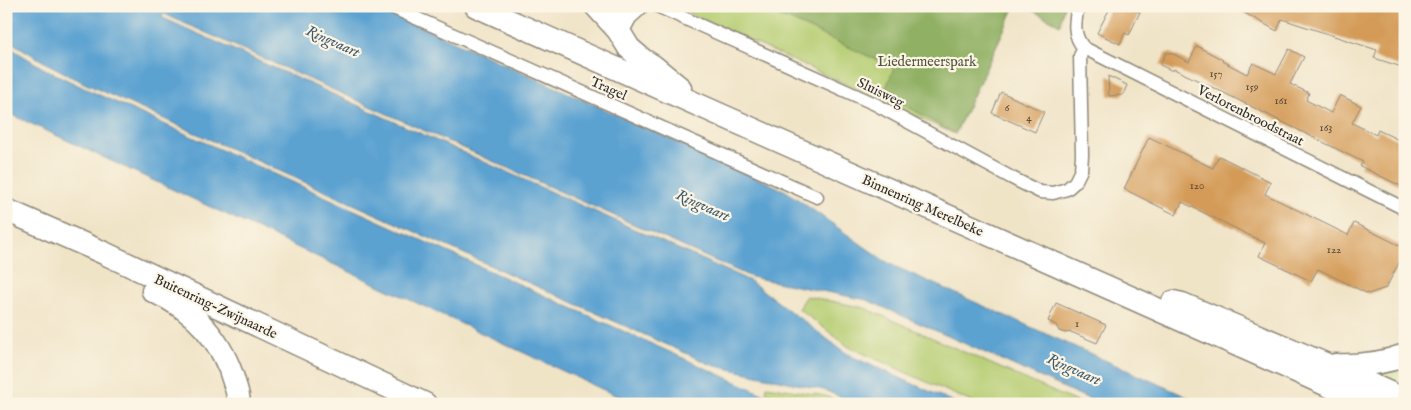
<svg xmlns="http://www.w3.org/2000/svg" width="1411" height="410" viewBox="0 0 1411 410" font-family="'IM FELL English',serif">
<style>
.green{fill:#b5cd72;stroke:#707c4e}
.forest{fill:#90b064;stroke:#5e6e48}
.water{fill:#5ba2d1;stroke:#43667e}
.building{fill:#d49b58}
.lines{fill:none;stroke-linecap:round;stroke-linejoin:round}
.street-casing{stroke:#8e8879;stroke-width:15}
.highway-casing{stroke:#8e8879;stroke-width:25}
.street{stroke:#fff;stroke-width:12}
.highway{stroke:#fff;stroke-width:22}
.labels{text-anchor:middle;stroke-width:4.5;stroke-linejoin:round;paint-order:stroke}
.number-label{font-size:11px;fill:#554736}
.park-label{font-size:14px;fill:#4e543d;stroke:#fcf5e5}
.street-label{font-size:14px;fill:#2b2b2b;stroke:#fcf5e5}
.water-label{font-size:15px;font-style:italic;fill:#3e5b6d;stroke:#fcf5e5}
</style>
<rect width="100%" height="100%" fill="#fcf5e5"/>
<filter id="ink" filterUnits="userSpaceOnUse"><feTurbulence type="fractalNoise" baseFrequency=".02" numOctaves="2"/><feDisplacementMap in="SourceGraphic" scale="10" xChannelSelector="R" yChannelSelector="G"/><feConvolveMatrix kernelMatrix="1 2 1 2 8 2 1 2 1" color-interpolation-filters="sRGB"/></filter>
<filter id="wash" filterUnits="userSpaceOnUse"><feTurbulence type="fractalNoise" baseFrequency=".0096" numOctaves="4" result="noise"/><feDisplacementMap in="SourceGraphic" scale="20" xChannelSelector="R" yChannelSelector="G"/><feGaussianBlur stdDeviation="1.12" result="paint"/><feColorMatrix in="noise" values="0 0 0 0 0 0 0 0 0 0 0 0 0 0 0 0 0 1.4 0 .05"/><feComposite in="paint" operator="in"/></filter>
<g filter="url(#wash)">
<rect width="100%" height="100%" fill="#f0e4c7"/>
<!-- green -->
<path class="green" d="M673 6H1015L955 134Z
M806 296 865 308 1081 404H976L849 347 799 309Z
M1405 362V392L1361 373Z
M767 386 826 396 843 404H792L766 392Z"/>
<!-- forest -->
<path class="forest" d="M747 6H1015L955 134 884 93 894 68 790 20Z
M1024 6H1064L1060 25Z"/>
<!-- water -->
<path class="water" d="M6 6H375L786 191 882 259 894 266 1203 404H1100L867 300 751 277 164 14H162L163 18 750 281 843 351 853 357 958 404H857L824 390 712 365 86 84 46 63 6 39Z
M6 45 43 68 84 88 785 404H634L6 112Z"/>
<g id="blocks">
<!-- building -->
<path class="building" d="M1111 6H1129L1140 12 1129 35 1125 33 1120 44 1097 33Z
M1232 6H1405V68L1374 58 1377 50 1282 19 1277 31Z
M1197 46 1223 60 1222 61 1247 74 1253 63 1276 74 1289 49 1304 57 1290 84 1309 93 1306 100 1331 113 1340 95 1361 106 1352 123 1376 135 1378 130 1405 143V188L1360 166 1363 162 1218 90 1174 69 1173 71 1160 65 1166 53H1171L1189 62Z
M1108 76 1127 85 1123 95 1109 96Z
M1001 92 1044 112 1035 132 992 113Z
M1149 137 1213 168 1219 156 1271 182 1265 194 1348 235 1354 223 1405 248V251L1386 288 1368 294 1318 269 1311 281 1259 256 1265 243 1182 202 1176 215 1124 189Z
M1056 303 1106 325 1097 343 1071 332 1065 333 1059 331 1056 325 1048 321Z"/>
</g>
</g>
<g filter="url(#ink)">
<use href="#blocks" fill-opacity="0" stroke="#8e8879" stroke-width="1"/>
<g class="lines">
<!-- street casing -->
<g class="street-casing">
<path id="street" d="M389 6 817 197
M657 6 875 104 1012 178 1040 192 1053 193 1067 189 1075 182 1081 170 1082 155 1080 56 1084 48
M1078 6C1075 21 1072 35 1084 48L1405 209"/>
</g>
<!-- highway casing -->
<g class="highway-casing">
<path id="highway" d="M476 6 1370 404
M596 6 618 30 629 48 643 60 653 66 680 88
M618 30 626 15 636 6
M6 210 104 253 425 404
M153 291C194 309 223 341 235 385 237 391 239 397 239 404
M1173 302 1182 304 1325 364 1405 400
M1335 365C1359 366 1382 364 1405 355"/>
</g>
<!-- street -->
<use href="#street" class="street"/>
<!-- highway -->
<use href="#highway" class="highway"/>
</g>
</g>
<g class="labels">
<!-- number labels -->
<g class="number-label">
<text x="1216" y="77">157</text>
<text x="1252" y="90">159</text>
<text x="1281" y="104">161</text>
<text x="1007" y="111">6</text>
<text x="1029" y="121">4</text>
<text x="1326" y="131">163</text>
<text x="1197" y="189">120</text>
<text x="1334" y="253">122</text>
<text x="1077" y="327">1</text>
</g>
<!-- park labels -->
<g class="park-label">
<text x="927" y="66">Liedermeerspark</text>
</g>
<!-- street labels -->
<g class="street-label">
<text transform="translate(609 88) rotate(24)" y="5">Tragel</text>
<text transform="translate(881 92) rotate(26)" y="5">Sluisweg</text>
<text transform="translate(1251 115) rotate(27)" y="5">Verlorenbroodstraat</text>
<text transform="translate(923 205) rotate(24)" y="5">Binnenring Merelbeke</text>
<text transform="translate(216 306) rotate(25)" y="5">Buitenring-Zwijnaarde</text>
</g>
<!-- water labels -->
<g class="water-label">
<text transform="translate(333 41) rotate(24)" y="5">Ringvaart</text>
<text transform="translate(703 205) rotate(24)" y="5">Ringvaart</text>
<text transform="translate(1074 369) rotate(24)" y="5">Ringvaart</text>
</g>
</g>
<!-- margin -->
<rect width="1411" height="410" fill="none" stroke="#fcf5e5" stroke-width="25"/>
</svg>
